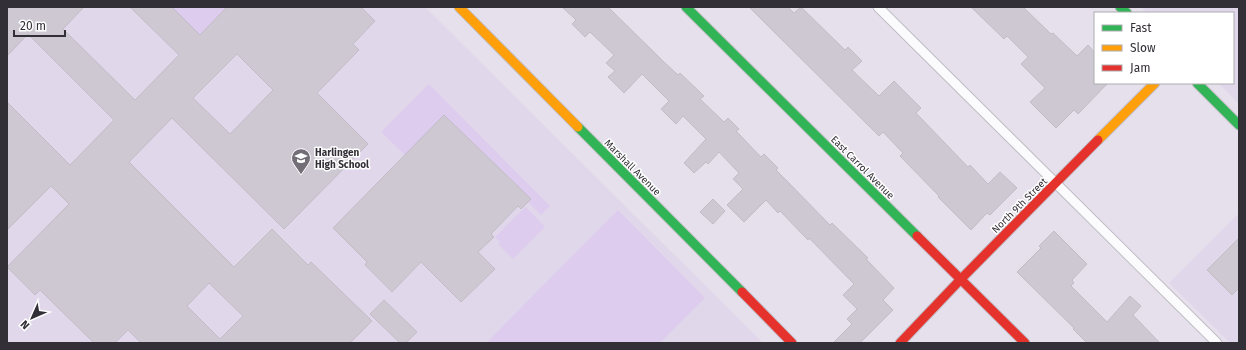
<svg xmlns="http://www.w3.org/2000/svg" width="1246" height="350" viewBox="0 0 1246 350" font-family="'Fira Sans',sans-serif">
<style>
.built{fill:#e1d7eb}
.green{fill:#ddcced}
.building{fill:#cdc8d2;stroke:#c1bcc6;fill-rule:evenodd}
.lines{fill:none;stroke-linecap:round;stroke-linejoin:round}
.lane-casing{stroke:#c1bdc5;stroke-width:11}
.fast-casing{stroke:#c1bdc5;stroke-width:11}
.slow-casing{stroke:#c1bdc5;stroke-width:11}
.jam-casing{stroke:#c1bdc5;stroke-width:11}
.lane{stroke:#fbfafc;stroke-width:9}
.fast{stroke:#30b455;stroke-width:9}
.slow{stroke:#ff9f0a;stroke-width:9}
.jam{stroke:#e5322d;stroke-width:9}
.labels{text-anchor:middle;stroke-width:3;stroke-linejoin:round;paint-order:stroke}
.poi-label{font-size:10px;font-weight:bold;fill:#332f37;stroke:#fff;text-anchor:start}
.street-label{font-size:10px;fill:#332f37;stroke:#fff}
</style>
<rect width="100%" height="100%" fill="#e6e0ec"/>
<!-- built -->
<path class="built" d="M7 7H425L763 343H7Z
M1141 7H1239V104L1218 83H1233V13H1147Z
M1239 213V343H1230L1169 283Z"/>
<!-- green -->
<path class="green" d="M172 7H227L200 35Z
M429 84 550 206 541 215 528 202 530 199 405 155 381 132Z
M526 207 545 227 513 259 498 244 500 242 495 237 523 209Z
M618 210 705 298 660 343H486Z"/>
<!-- building -->
<path class="building" d="M7 7H84L63 29 135 100 179 55 130 7H172L200 35 227 7H361L375 21 353 44 359 50 317 93 368 144 284 229 172 118 129 162 234 267 272 229 308 265 311 262 372 321 350 343H141L128 330 115 343H94L40 290 35 295 7 267 69 204 51 186 7 230V102L70 165 114 120 28 34 7 56ZM237 54 273 90 230 134 193 98ZM209 283 243 316 220 339 187 306Z
M562 7H608L664 62 678 75 680 73 704 96 700 99 724 122 728 118 739 129 736 131 761 157 764 154 778 168 776 170 786 180 830 225 832 223 868 258 866 259 894 288 883 300 893 310 860 343H833L852 324 847 319 857 309 843 295 854 284 809 238 808 240 780 211 778 213 766 200 744 222 727 205 743 189 733 179 739 173 719 152 708 164 706 162 694 173 684 163 706 139 683 116 676 124 661 109 669 101 642 74 624 93 608 77 615 71 606 63 614 55 590 32 585 37 572 24 576 20Z
M749 7H788L794 13 801 7 845 50 848 47 862 61 852 70 879 96 894 81 921 108 916 113 968 167 970 165 988 184 1000 172 1017 188 990 215 987 213 971 230 938 197 939 196 900 156 903 153 883 132 879 136Z
M971 7H1023L1051 34 1053 33 1077 56 1088 45 1095 53V83H1108L1078 114 1074 110 1056 128 1030 102 1045 88 1021 64 1028 57 1007 36 1004 39Z
M444 115 531 199 521 209 518 206 491 234 494 237 478 252 495 269 461 302 421 262 392 292 365 265 367 262 333 228Z
M713 199 725 211 713 224 700 212Z
M1054 231 1087 264 1072 280 1074 283 1071 286 1107 322 1130 296 1141 306 1133 315 1160 343H1087L1073 329 1074 328 1017 272 1041 248 1039 246Z
M1239 238V288L1232 295 1207 270Z
M384 300 417 332 406 343H400L370 314Z"/>
<g class="lines">
<!-- lane casing -->
<g class="lane-casing">
<path id="lane" d="M878 7 1217 343"/>
</g>
<!-- fast casing -->
<g class="fast-casing">
<path id="fast" d="M686 7 917 236
M1120 7 1127 13
M1197 83 1239 125
M578 127 742 292"/>
</g>
<!-- slow casing -->
<g class="slow-casing">
<path id="slow" d="M459 7 578 127
M1098 140 1155 83"/>
</g>
<!-- jam casing -->
<g class="jam-casing">
<path id="jam" d="M917 236 1025 343
M742 292 792 343
M900 343 961 279 1098 140"/>
</g>
<!-- lane -->
<use href="#lane" class="lane"/>
<!-- fast -->
<use href="#fast" class="fast"/>
<!-- slow -->
<use href="#slow" class="slow"/>
<!-- jam -->
<use href="#jam" class="jam"/>
</g>
<!-- icons -->
<defs>
<g id="school-pin" transform="scale(1)"><path d="M0 17L-7.5 6A9.5 9.5 0 1 1 7.5 6Z" fill="#726d76" stroke="#fff"/><path d="M0-5L7-2L0 1L-7-2ZM-4 1L0 2.5L4 1V4Q0 6-4 4Z" fill="#fff"/></g>
</defs>
<g fill-rule="evenodd">
<use href="#school-pin" x="301" y="158"/>
</g>
<g class="labels">
<!-- poi labels -->
<g class="poi-label">
<text x="315" y="156">Harlingen<tspan x="315" dy="12">High School</tspan></text>
</g>
<!-- street labels -->
<g class="street-label">
<text transform="translate(633 167) rotate(45)" y="4">Marshall Avenue</text>
<text transform="translate(863 167) rotate(45)" y="4">East Carrol Avenue</text>
<text transform="translate(1019 205) rotate(-45)" y="4">North 9th Street</text>
</g>
</g>
<!-- border -->
<rect width="1246" height="350" fill="none" stroke="#332f37" stroke-width="16"/>
<!-- legend -->
<rect x="1094" y="12" width="140" height="72" fill="#ffffff" stroke="#adacaf"/>
<rect x="1102" y="25" width="20" height="6" fill="#30b455" stroke="#adacaf"/>
<text x="1130" y="32" font-size="12" fill="#332f37">Fast</text>
<rect x="1102" y="45" width="20" height="6" fill="#ff9f0a" stroke="#adacaf"/>
<text x="1130" y="52" font-size="12" fill="#332f37">Slow</text>
<rect x="1102" y="65" width="20" height="6" fill="#e5322d" stroke="#adacaf"/>
<text x="1130" y="72" font-size="12" fill="#332f37">Jam</text>
<!-- north arrow -->
<g transform="translate(32 318) rotate(225)" stroke="#ffffff" stroke-width="3" paint-order="stroke">
<path d="M0-3L7 15L0 10L-7 15Z" fill="#332f37"/>
<text y="-6" font-size="11" font-weight="bold" text-anchor="middle" fill="#332f37">N</text>
</g>
<!-- scale -->
<path d="M14 30v6h51v-6" fill="none" stroke="#332f37" stroke-width="2"/>
<text x="20" y="30" font-size="12" fill="#332f37" stroke="#ffffff" stroke-width="3" paint-order="stroke">20 m</text>
</svg>
